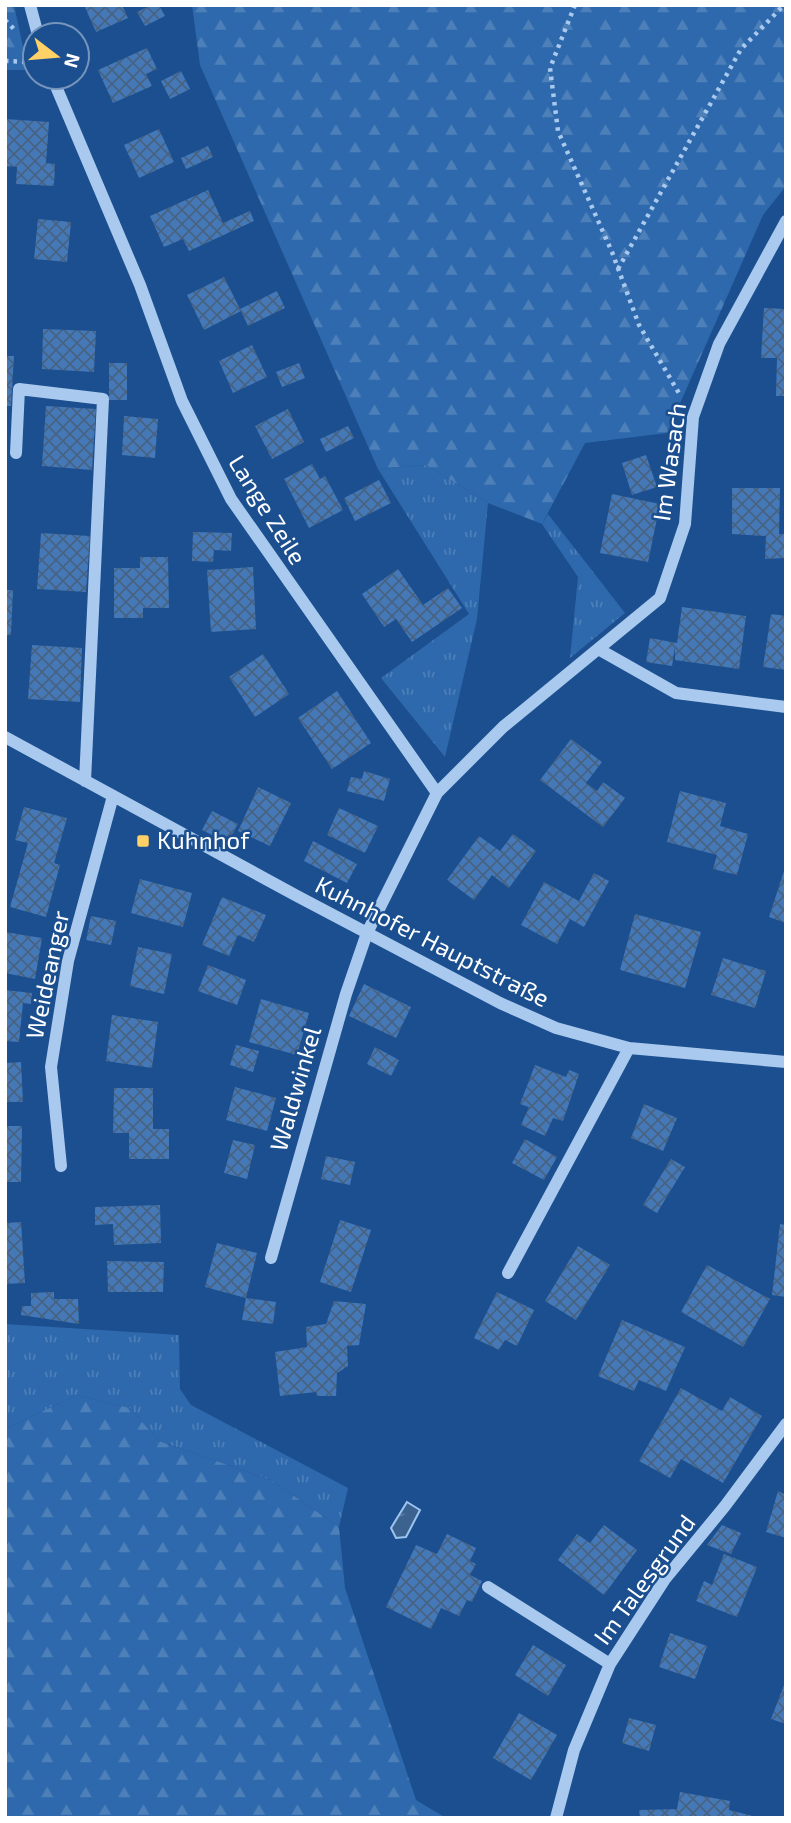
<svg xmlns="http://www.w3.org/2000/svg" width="791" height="1823" viewBox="0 0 791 1823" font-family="'Exo 2',sans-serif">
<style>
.grass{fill:url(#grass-tufts)}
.forest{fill:url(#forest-firs)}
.water{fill:url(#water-ripples);stroke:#9cc4f0;stroke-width:2}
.building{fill:url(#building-cross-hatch)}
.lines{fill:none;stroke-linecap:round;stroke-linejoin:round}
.path{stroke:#a9c9ee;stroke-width:4.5;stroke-dasharray:3.5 5;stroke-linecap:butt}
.minor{stroke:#a9c9ee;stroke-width:12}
.poi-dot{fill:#ffd166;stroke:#1b4f8f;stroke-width:2.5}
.labels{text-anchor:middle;stroke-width:5;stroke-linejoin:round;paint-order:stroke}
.street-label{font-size:24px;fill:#fff;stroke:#1b4f8f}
.poi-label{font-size:24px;fill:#fff;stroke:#1b4f8f;text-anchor:start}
</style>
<defs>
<pattern id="grass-tufts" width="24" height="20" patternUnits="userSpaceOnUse" patternTransform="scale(1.75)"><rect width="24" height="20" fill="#2e69ad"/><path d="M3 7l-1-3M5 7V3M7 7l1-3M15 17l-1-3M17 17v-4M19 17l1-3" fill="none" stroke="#4d80b9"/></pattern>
<pattern id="forest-firs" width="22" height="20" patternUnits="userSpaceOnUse" patternTransform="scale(1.75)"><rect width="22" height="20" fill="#2e69ad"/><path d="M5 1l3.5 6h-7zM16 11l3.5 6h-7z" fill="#4d80b9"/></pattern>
<pattern id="water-ripples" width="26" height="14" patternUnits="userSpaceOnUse" patternTransform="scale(1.75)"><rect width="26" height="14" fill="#3c6290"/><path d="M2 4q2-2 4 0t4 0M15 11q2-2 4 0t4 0" fill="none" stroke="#597aa1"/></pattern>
<pattern id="building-cross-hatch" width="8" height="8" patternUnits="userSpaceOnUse" patternTransform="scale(1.75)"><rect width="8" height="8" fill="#4478b7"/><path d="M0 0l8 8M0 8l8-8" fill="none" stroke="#486282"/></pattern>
</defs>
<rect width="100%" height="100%" fill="#1b4f8f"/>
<!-- grass -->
<path class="grass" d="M426 465 488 503 477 619 445 757 381 678 469 614 378 469Z
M548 514 625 613 570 658 578 577 542 524Z
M5 1324 179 1335 180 1389 191 1405 348 1488 339 1527 271 1480 159 1441 130 1408 77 1395 5 1429Z"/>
<!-- forest -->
<path class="forest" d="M5 5H14L28 70H5Z
M192 5H786V186L763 215 667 433 585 443 542 524 488 503 426 465 378 469 200 65Z
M77 1395 130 1408 159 1441 271 1480 339 1527 345 1588 416 1800 446 1818H5V1429Z"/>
<!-- water -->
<path class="water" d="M407 1502 420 1510 406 1537 396 1538 391 1528Z"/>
<!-- building -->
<path class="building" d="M84 5H122L128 18 96 32Z
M151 5H159L165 16 145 26 137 12Z
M147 48 157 69 146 74 152 86 113 103 98 70Z
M181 71 190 89 170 99 161 81Z
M5 119 49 122 46 163 55 164 54 186 16 184 17 167 5 166Z
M159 129 174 162 139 178 124 145Z
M208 146 213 157 186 169 181 158Z
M208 190 223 223 250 211 254 221 189 251 183 239 164 247 150 216Z
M38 219 71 222 67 262 34 259Z
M224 277 240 309 277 291 285 308 248 326 241 311 204 330 187 295Z
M764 308 786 309V396H776L777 358H761Z
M43 329 96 331 94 372 42 369Z
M252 345 267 377 233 393 219 361Z
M5 356H14L11 406H5Z
M109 363H127V400H109Z
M299 363 305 378 282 387 276 372Z
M46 406 96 409 92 470 42 466Z
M288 409 304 442 272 459 255 426Z
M124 416 158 419 155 458 122 455Z
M348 426 354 438 326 452 320 439Z
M646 455 657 487 632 495 622 463Z
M312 464 320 479 325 476 343 510 309 528 284 479Z
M379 480 391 503 355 521 344 498Z
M732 488H780L779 534H786V558L765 559 766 536 732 534Z
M612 494 660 504 648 562 600 553Z
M193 532 232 533 231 551 214 550 213 562 192 561Z
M41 533 90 536 86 592 37 589Z
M140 557H168L169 608H143V618H114V568H140Z
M253 567 256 629 211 632 207 570Z
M398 569 423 605 448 588 462 608 412 642 396 619 384 627 362 594Z
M5 590H13L11 635H5Z
M682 607 746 616 739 669 675 660V647L672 666 646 662 650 638 677 643Z
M771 614 786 616V670L763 667Z
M32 645 82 648 80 702 28 699Z
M263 654 289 694 255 717 229 677Z
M337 691 371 743 332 769 298 718Z
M571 739 602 762 586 783 597 791 603 782 625 798 603 827 540 780Z
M364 771 390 779 384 801 347 791 351 777 362 779Z
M258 787 291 803 270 846 238 831Z
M680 791 726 803 720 826 748 834 737 875 713 869 717 855 667 842Z
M24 807 67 818 54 863 60 865 46 917 10 907 28 843 15 840Z
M339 808 378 826 365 853 327 835Z
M212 811 238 824 228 843 202 830Z
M513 834 536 851 509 888 492 875 474 900 447 880 479 836 500 851Z
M313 841 357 864 347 883 304 861Z
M785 868H786V923L769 917Z
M594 873 609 881 584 927 570 919 557 944 521 925 544 882 579 901Z
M140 879 192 893 183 927 131 913Z
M222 897 266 915 254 942 238 935 229 956 202 945Z
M635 914 701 932 685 988 620 970Z
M91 916 116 921 111 945 86 940Z
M5 932 42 938 35 979 5 973Z
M138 947 172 954 164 994 130 986Z
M723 958 766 971 755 1008 711 995Z
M208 965 246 980 237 1005 198 991Z
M364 984 411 1007 396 1038 349 1016Z
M5 990 32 993 31 1004 23 1003 19 1042 5 1041Z
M261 999 309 1013 297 1055 249 1042Z
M112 1015 158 1022 152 1068 106 1061Z
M236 1045 259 1051 253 1072 230 1065Z
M375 1047 399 1060 391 1076 367 1064Z
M21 1062 23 1102H5V1063Z
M535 1065 566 1077 569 1070 579 1074 563 1121 553 1118 545 1136 521 1125 529 1107 520 1104Z
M235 1087 276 1098 267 1131 226 1120Z
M114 1088H153V1129H169V1159H129V1133H113Z
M644 1104 677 1118 663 1151 631 1138Z
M5 1126H22L21 1182H5Z
M525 1139 557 1157 544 1180 512 1163Z
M233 1140 255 1145 247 1179 224 1173Z
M326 1156 355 1162 350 1185 321 1179Z
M671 1159 685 1167 657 1213 643 1205Z
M160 1205 161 1243 114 1245 113 1224 95 1225V1207Z
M340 1220 371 1230 351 1292 320 1282Z
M21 1222 25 1283 5 1284V1223Z
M780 1224 786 1225V1297L772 1295Z
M217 1243 257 1253 246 1298 205 1287Z
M578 1246 610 1265 576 1320 545 1301Z
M107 1261 164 1262 163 1292H108Z
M707 1265 770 1299 743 1347 681 1312Z
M54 1292V1299H78L79 1324 21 1315 22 1306H31V1293Z
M497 1292 534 1310 517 1346 505 1340 499 1350 474 1338Z
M246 1298 276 1302 273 1324 242 1320Z
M334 1301 366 1304 359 1345 347 1346 348 1366 337 1373 336 1396H317L316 1392 280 1396 275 1352 307 1347 306 1327 326 1324Z
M622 1320 685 1347 666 1391 639 1380 634 1391 598 1376Z
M681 1388 722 1411 730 1397 762 1416 723 1483 681 1459 670 1478 639 1461Z
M778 1491 786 1495V1538L766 1532Z
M604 1525 637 1550 604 1595 558 1560 577 1534 590 1543Z
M722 1525 741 1533 731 1554 707 1545Z
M447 1534 476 1548 470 1561 476 1564 470 1575 482 1581 472 1602 467 1600 459 1616 441 1608 431 1629 386 1607 416 1545 437 1554Z
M724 1554 757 1567 737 1617 696 1601 704 1581 712 1585Z
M670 1633 707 1646 695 1679 659 1667Z
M533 1645 566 1665 548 1696 515 1675Z
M786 1680V1724L771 1719Z
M519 1713 557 1735 531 1780 493 1758Z
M629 1718 656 1725 649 1751 622 1743Z
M680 1792 730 1801 729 1810 761 1818H640L639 1810 677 1809Z"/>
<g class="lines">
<!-- path -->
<path class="path" d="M575 5 550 68 558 131 612 252 639 325 680 395
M5 20 17 32
M5 61 35 62
M618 269 741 49 784 5"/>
<!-- minor -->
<path class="minor" d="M30 5 38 35
M52 77 140 285 182 401 231 499 437 793
M16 453 19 389 103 399 85 781
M600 650 676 693 786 707
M5 737 297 896 500 1003 556 1028 629 1048 786 1062
M61 1166 51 1067 68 961 113 796
M271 1258 346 994 367 933 437 793 503 727 660 598 685 524 693 417 719 344 786 221
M508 1273 629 1048
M488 1587 610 1664
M556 1818 574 1750 610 1664 665 1579 725 1506 786 1424"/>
</g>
<!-- markers -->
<rect class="poi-dot" x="136" y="834" width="14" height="14" rx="3.5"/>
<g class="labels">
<!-- street labels -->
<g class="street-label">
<text transform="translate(670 462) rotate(-82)" y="8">Im Wasach</text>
<text transform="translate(267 510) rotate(58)" y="8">Lange Zeile</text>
<text transform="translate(432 942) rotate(27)" y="8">Kuhnhofer Hauptstraße</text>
<text transform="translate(48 975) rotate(-78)" y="8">Weideanger</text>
<text transform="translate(296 1089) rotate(-74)" y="8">Waldwinkel</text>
<text transform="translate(645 1580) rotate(-54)" y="8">Im Talesgrund</text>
</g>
<!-- poi labels -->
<g class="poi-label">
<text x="157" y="849">Kuhnhof</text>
</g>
</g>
<!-- border -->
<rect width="791" height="1823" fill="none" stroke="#ffffff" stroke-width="14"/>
<!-- north arrow -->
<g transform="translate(56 56) rotate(106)"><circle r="33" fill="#1b4f8f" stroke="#7695bc" stroke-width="2"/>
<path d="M0-5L12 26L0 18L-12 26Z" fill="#ffd166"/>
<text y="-10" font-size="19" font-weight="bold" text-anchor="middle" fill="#ffffff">N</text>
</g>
</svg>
